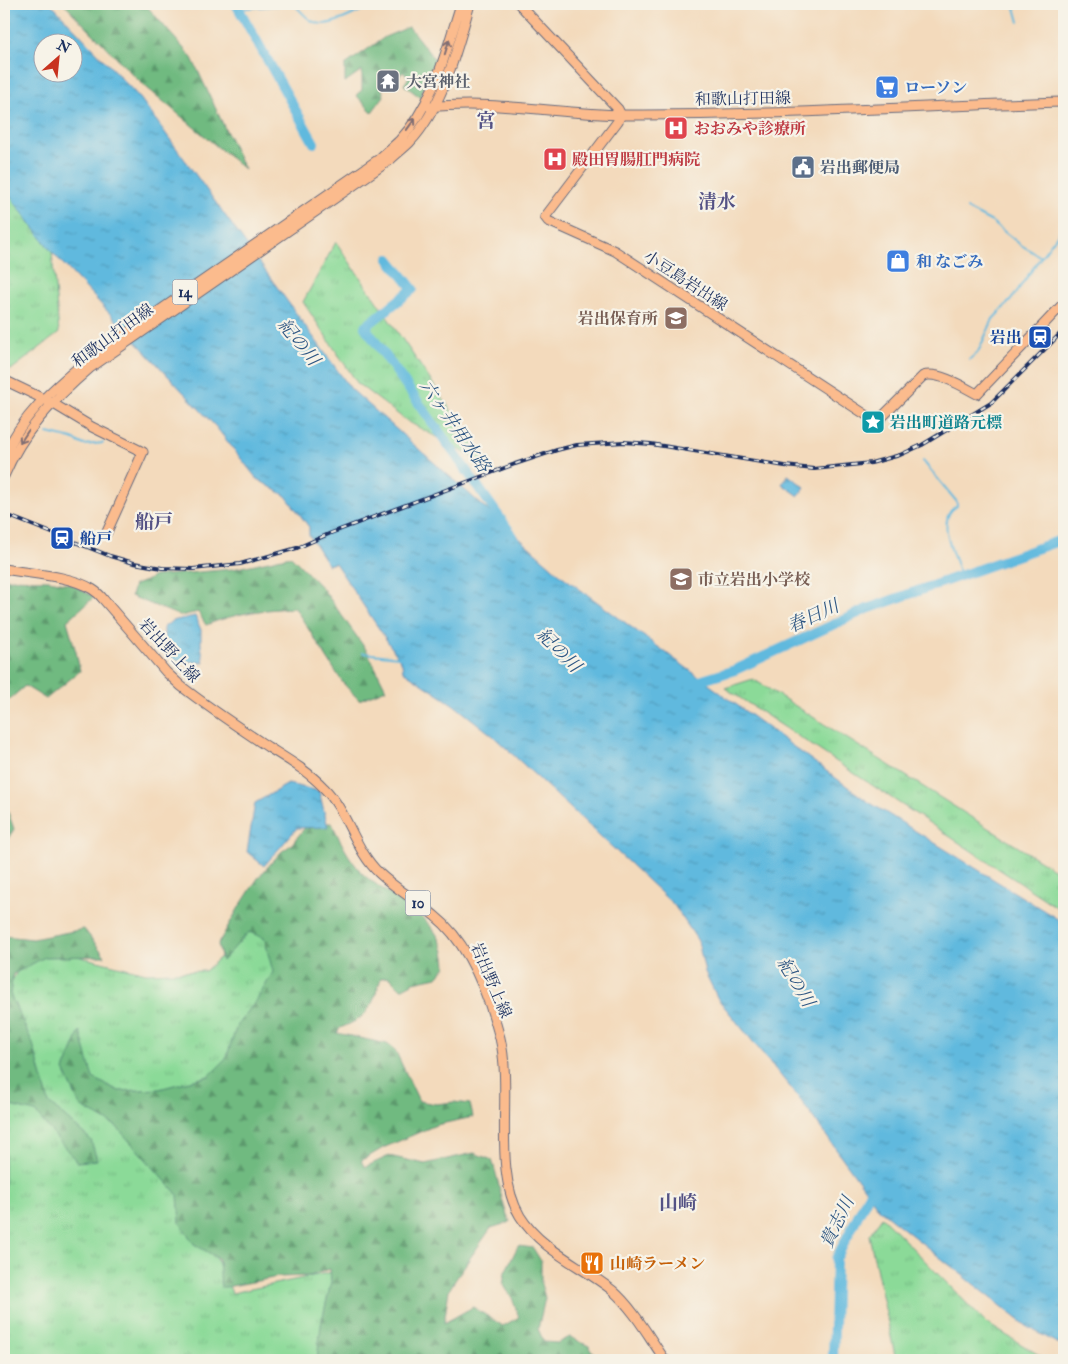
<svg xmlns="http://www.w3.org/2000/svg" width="1068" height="1364" viewBox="0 0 1068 1364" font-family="'IM FELL Double Pica','Noto Serif JP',serif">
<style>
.grass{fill:url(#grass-tufts);stroke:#53847b}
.forest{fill:url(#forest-firs);stroke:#46746f}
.water{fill:url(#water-ripples);stroke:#3e749e;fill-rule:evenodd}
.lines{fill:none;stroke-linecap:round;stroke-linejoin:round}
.stream{stroke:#60b9de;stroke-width:2}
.river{stroke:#60b9de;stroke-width:10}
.major-casing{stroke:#676b7f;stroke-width:11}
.major{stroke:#fbbb8d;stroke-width:9}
.rail-casing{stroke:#1b2f5e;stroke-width:4}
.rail{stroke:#f7f3e8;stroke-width:2;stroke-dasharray:5.5;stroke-linecap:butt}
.oneway{stroke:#806e73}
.labels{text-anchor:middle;stroke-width:4.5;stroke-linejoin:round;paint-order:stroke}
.shield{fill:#f7f3e8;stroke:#5d6a87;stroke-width:1}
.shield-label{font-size:15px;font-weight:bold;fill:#1b2f5e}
.worship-label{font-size:16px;font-weight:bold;fill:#5b616d;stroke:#f7f3e8;text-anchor:start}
.shop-label{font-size:16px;font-weight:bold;fill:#366cbe;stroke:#f7f3e8;text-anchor:start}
.street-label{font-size:16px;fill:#1b2f5e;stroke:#f7f3e8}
.health-label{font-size:16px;font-weight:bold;fill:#be3a42;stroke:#f7f3e8;text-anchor:start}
.service-label{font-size:16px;font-weight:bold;fill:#4e5e75;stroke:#f7f3e8;text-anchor:start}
.education-label{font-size:16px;font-weight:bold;fill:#785e54;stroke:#f7f3e8;text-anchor:end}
.transit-label{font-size:16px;font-weight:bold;fill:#164399;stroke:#f7f3e8;text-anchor:end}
.culture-label{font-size:16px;font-weight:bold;fill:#0d838f;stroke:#f7f3e8;text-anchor:start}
.food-label{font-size:16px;font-weight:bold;fill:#c56008;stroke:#f7f3e8;text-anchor:start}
.water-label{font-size:18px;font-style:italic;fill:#305884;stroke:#f7f3e8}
.quarter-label{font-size:19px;font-weight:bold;fill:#545285;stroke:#f7f3e8}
</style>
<defs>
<pattern id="grass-tufts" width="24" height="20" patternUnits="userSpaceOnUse" patternTransform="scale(1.25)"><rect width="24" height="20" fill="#8bda98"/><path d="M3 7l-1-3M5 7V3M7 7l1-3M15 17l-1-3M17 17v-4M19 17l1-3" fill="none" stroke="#77bb85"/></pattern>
<pattern id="forest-firs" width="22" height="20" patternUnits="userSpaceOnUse" patternTransform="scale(1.25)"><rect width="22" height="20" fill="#70ba80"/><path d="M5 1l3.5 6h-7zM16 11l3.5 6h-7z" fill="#5b986c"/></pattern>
<pattern id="water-ripples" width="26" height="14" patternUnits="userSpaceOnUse" patternTransform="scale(1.25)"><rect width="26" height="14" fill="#60b9de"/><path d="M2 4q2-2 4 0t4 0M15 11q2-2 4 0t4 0" fill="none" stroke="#4e97b7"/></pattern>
</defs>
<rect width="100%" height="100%" fill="#f7f3e8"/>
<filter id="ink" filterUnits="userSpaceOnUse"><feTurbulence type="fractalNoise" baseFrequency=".02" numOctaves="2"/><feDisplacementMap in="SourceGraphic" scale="10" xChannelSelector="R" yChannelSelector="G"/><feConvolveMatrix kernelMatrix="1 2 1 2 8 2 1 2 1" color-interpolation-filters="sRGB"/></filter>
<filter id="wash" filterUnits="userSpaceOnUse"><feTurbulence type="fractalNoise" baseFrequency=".0096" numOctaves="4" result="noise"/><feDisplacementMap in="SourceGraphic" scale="20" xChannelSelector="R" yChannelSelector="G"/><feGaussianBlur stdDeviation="1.12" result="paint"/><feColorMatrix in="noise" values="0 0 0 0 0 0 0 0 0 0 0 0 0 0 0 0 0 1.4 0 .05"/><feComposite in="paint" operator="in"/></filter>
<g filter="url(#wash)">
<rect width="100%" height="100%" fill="#f3dabc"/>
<!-- grass -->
<path class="grass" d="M4 188 52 252 59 333 11 370 4 365Z
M336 242 489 466 407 421 358 384 303 302Z
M753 679 1064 876V912L725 688Z
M249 932H272L290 987 233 1065 130 1110 188 1195 232 1293 346 1269 325 1360H4V1114L34 1084 6 992 25 957 77 956 146 973 205 971Z
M882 1217 986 1323 1044 1358 1041 1360H970L968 1358 964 1360H896L869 1235Z"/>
<!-- forest -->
<path class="forest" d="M64 4H145L192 58 244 169 140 82Z
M409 27 435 60 420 97 404 85 409 77 403 72 390 86 384 81 381 86 384 96 372 112 356 95 362 90V70L345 82V65L385 37Z
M291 556 323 589 367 651 386 689 359 700 343 683 295 608C264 609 236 613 206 625L198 612 180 616 131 596 134 585 146 581 154 576 233 569Z
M4 579 49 580 71 584 94 597 67 621 76 652 80 671 46 699 25 686 4 704Z
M4 801 14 829 4 845Z
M332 823C340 841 349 859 362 873 366 878 372 881 377 885 408 908 445 923 446 967L437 977 414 982 401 989 389 977 381 978C372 1007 369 1017 340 1028L337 1033 387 1044 395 1050 419 1101 436 1104 454 1102 470 1104 473 1117 436 1125 383 1148 361 1161 365 1167 389 1156 425 1164 474 1153 492 1160C499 1181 501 1202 510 1222L491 1228 461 1271 449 1290 444 1323 473 1307 503 1326 519 1317 512 1298 503 1284 505 1272 518 1246 533 1248 541 1261V1283L545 1298 538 1329 544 1342 558 1343 570 1337 589 1346 598 1360H317L321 1325 331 1282 330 1269 310 1276 278 1277 221 1288 219 1259 194 1244 180 1223 178 1195 116 1126 80 1106 64 1070 80 1031 93 1078 119 1091 159 1089 209 1076 226 1059 237 1025 257 1000 273 972 264 938 249 932 222 961 218 944 238 909 258 878 281 852 291 845 308 824Z
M84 929 105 956 45 957 13 974 10 994 33 1044 49 1103 91 1140 97 1160 77 1162 35 1112 6 1105 4 1109V936L33 939Z"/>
<!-- water -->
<path class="water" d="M4 4H51L140 98 351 389 562 576 867 801 1064 923V1347L1028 1327 880 1210 799 1098 718 999 705 972 698 941 674 905 492 735 454 705 403 671 402 663 335 563 328 565 309 535V527L286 496 257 479 216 427 52 252 4 188ZM42 42H72V72H42Z
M788 475 805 487 799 496 782 484Z
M195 616 201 630V645L204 663 176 660 159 650 164 643V627L172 621Z
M288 784 319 791 328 827 297 828 264 866 247 852 255 803Z"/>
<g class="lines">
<!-- stream -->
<path class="stream" d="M1014 4 1019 22
M238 9 293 4C300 9 306 19 314 22 328 30 360 11 373 4
M967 209 992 222 1021 245 1041 257 1011 300 993 319 978 352 969 360
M1041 257 1064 226
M48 433 72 439 84 445 103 443
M923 461 957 502V506C934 517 955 559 961 576
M363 653 399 657"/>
<!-- river -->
<path class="river" d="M236 4 314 143
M389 259 413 289 365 327 512 535
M690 684 735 670 867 609 1064 539
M833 1360 836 1259 874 1184"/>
</g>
</g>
<g filter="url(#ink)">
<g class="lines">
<!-- major casing -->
<g class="major-casing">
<path id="major" d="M519 4 618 109 621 115 618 121 545 217 548 221 615 251 877 422 923 376C938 371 964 387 977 394L1064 303
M430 107C494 100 558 114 622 115 770 116 917 106 1064 102
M4 380 52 403 92 427 143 452 106 534
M4 456C22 416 52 389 85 362L379 159C385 153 393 147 399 141 434 104 446 51 461 4
M4 476C22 432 54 399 90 368L390 160C396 154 404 148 410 142 443 107 457 49 470 4
M4 569C31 574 69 575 92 589 97 592 101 596 104 600L166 672 181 686C209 708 238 727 268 747 287 759 308 771 324 788 348 812 354 849 379 873 396 889 417 901 435 916 469 943 489 997 500 1038 513 1091 492 1170 520 1216 541 1250 582 1266 612 1290 634 1309 649 1337 665 1360"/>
</g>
<!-- major -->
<use href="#major" class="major"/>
<!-- rail casing -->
<g class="rail-casing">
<path id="rail" d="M4 514 110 556 134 563 162 568 193 569 240 564 297 548 331 533 515 464 557 450 577 445 624 442 651 444 785 466 814 469 871 463 900 455 922 445 991 403 1064 330"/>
</g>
<!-- rail -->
<use href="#rail" class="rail"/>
</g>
<!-- one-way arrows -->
<defs><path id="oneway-shaft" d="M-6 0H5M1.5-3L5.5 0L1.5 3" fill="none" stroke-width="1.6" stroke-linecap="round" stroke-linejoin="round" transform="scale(1.25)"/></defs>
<g class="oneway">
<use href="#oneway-shaft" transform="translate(447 47) rotate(-73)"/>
<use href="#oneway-shaft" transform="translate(411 124) rotate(-54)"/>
<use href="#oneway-shaft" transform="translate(24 437) rotate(123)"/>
</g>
</g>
<!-- icons -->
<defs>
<g id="temple-square" transform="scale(1.25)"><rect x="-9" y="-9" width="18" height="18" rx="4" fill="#6b7280" stroke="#f7f3e8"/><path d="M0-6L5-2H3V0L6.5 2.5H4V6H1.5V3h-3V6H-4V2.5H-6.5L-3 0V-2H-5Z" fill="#fff"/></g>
<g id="supermarket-square" transform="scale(1.25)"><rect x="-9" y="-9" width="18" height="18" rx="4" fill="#3f7fe0" stroke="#f7f3e8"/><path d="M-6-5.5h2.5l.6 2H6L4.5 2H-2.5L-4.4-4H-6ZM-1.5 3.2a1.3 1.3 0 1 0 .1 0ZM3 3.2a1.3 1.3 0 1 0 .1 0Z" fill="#fff"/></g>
<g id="hospital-square" transform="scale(1.25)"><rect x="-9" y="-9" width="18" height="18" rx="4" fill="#e0444e" stroke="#f7f3e8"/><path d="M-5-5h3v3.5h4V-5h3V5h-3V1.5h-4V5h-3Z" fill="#fff"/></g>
<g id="civic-square" transform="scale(1.25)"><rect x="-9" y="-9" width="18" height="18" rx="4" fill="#5c6f8a" stroke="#f7f3e8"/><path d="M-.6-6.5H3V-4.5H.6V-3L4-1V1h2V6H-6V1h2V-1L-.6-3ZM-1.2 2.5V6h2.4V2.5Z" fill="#fff"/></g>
<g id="shop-square" transform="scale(1.25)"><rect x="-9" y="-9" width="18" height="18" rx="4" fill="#3f7fe0" stroke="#f7f3e8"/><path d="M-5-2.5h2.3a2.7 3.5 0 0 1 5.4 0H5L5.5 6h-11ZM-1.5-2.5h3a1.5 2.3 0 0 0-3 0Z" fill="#fff"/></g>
<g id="school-square" transform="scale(1.25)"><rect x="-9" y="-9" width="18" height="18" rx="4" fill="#8d6e63" stroke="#f7f3e8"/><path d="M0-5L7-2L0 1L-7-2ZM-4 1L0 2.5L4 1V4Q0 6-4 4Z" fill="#fff"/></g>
<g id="station-square" transform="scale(1.25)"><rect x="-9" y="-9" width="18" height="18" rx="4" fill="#1a4fb4" stroke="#f7f3e8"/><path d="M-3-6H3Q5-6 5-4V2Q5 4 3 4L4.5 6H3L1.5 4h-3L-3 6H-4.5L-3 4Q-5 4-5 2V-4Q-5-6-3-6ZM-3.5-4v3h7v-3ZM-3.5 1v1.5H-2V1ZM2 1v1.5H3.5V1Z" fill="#fff"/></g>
<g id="sight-square" transform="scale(1.25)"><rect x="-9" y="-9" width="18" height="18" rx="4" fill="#0f9aa8" stroke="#f7f3e8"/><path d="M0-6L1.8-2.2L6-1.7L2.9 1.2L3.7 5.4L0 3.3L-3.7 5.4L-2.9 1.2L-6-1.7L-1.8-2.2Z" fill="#fff"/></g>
<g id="restaurant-square" transform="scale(1.25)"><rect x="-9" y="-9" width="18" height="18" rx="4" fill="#e8710a" stroke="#f7f3e8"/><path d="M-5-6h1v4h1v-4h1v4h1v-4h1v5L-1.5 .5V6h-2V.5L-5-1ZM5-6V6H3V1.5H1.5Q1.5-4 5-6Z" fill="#fff"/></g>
</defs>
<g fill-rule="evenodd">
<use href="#temple-square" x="388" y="81"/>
<use href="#supermarket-square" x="887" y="87"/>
<use href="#hospital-square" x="676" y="128"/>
<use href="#hospital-square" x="555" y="159"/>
<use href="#civic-square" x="803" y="167"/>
<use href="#shop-square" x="898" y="261"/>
<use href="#school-square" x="676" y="318"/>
<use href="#station-square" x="1040" y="337"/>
<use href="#sight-square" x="873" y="422"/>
<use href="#station-square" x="62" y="538"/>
<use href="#school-square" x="681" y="579"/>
<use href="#restaurant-square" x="592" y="1263"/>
</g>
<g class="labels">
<!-- shield labels -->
<g class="shield">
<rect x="172.5" y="279.5" width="25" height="25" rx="4"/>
<rect x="405.5" y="890.5" width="25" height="25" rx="4"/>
</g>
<g class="shield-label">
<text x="185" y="297">14</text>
<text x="418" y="908">10</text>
</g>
<!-- worship labels -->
<g class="worship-label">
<text x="406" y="87">大宮神社</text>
</g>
<!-- shop labels -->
<g class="shop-label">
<text x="904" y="93">ローソン</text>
<text x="916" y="267">和 なごみ</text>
</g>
<!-- street labels -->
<g class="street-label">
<text transform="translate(743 98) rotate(-1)" y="6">和歌山打田線</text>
<text transform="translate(686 280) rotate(33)" y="6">小豆島岩出線</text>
<text transform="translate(112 335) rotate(-36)" y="6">和歌山打田線</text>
<text transform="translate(170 650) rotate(47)" y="6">岩出野上線</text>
<text transform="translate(492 980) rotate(67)" y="6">岩出野上線</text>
</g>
<!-- health labels -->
<g class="health-label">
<text x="694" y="134">おおみや診療所</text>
<text x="572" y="165">殿田胃腸肛門病院</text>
</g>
<!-- service labels -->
<g class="service-label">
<text x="820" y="173">岩出郵便局</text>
</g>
<!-- education labels -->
<g class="education-label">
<text x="658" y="324">岩出保育所</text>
<text x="698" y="585" text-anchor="start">市立岩出小学校</text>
</g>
<!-- transit labels -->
<g class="transit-label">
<text x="1022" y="343">岩出</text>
<text x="80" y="544" text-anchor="start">船戸</text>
</g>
<!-- culture labels -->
<g class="culture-label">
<text x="890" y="428">岩出町道路元標</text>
</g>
<!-- food labels -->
<g class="food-label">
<text x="610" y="1269">山崎ラーメン</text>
</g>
<!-- water labels -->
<g class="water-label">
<text transform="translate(299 342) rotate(51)" y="6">紀の川</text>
<text transform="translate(455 426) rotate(55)" y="6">六ヶ井用水路</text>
<text transform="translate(813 616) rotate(-25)" y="6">春日川</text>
<text transform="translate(559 650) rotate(45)" y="6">紀の川</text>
<text transform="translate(796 982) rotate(59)" y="6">紀の川</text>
<text transform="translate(837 1222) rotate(-64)" y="6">貴志川</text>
</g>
<!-- quarter labels -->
<g class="quarter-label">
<text x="486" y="127">宮</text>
<text x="717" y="208">清水</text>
<text x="154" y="528">船戸</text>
<text x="678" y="1209">山崎</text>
</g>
</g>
<!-- margin -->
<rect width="1068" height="1364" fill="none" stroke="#f7f3e8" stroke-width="20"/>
<!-- north arrow -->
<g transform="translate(58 58) rotate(27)"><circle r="24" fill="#f7f3e8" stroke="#9fa5b1"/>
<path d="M0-4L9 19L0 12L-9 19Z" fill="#c8321e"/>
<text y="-8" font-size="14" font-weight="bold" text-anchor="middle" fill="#1b2f5e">N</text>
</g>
</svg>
